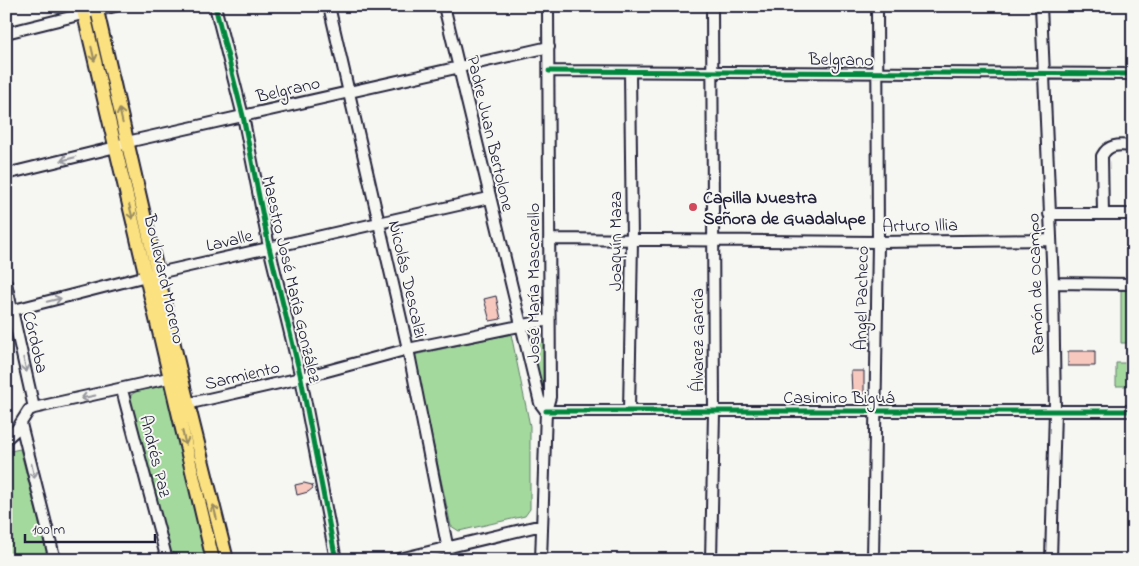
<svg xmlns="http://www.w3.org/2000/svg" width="1139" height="566" viewBox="0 0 1139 566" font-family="'Indie Flower',sans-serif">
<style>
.green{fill:#a4d99d;stroke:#637e6c}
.building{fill:#f7c8be;stroke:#22223b}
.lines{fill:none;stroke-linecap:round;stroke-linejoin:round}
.minor-casing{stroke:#22223b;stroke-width:14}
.major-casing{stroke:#22223b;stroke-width:16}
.minor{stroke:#f6f6f2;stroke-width:10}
.major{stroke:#fbe180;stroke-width:12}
.cycleway-casing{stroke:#f6f6f2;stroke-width:8}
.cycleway{stroke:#00873e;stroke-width:5}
.oneway{stroke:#998b61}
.oneway2{stroke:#9797a0}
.poi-dot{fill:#d1495b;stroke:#f6f6f2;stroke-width:2}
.labels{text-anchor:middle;stroke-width:4;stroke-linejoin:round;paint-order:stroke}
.street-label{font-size:18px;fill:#22223b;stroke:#f6f6f2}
.poi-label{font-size:18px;font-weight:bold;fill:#22223b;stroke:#f6f6f2;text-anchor:start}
</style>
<rect width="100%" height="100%" fill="#f6f6f2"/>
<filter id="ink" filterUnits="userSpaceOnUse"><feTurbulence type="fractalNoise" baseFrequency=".02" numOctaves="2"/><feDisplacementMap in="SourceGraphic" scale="10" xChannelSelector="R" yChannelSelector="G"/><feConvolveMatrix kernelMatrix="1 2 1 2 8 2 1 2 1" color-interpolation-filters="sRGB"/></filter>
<g filter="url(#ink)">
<!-- green -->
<path class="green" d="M1121 287H1133V343H1121Z
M511 334 530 426V509L525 516 459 531 451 526 414 355Z
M536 334 541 336 543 341V388L530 344 532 337Z
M1116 363H1133V386H1116Z
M164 386 167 391 206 560H172L169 555 130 401 131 395 137 391Z
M20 449 47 554 45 560H6V452Z"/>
<!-- building -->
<path class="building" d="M496 296 501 319 490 321 484 299Z
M1068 351H1095V366H1068Z
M851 371H864V394H852Z
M304 483 312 485 313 488 308 492 297 495 295 485Z"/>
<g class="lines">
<!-- minor casing -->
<g class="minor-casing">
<path id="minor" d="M215 6 243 116 269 247 301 378 336 560
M329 6 408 349 450 560
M444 6 540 403 546 411
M1041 6 1053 283 1055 410 1051 560
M6 33 115 6
M549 71 1133 74
M6 174 116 147 127 142 549 47
M1049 214H1133
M1103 214 1102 156C1109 143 1120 145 1133 146
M549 239 878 242 1051 240
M6 283 34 408
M1053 283 1133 284
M6 312 158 273 489 198
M122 390 167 560
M182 405 301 378 408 349 548 320
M546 411H1133
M629 411 632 241 630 72
M21 424 55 560
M6 439 17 429 29 410 34 408 177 376
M395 560 542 525
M541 560 546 411 550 397 548 6
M711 560 714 412 712 6
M873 560 878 242 877 6"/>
</g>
<!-- major casing -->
<g class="major-casing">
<path id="major" d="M82 6 213 560
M96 6 181 375 227 560"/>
</g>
<!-- minor -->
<use href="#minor" class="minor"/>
<!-- major -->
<use href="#major" class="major"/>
<!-- cycleway casing -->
<g class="cycleway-casing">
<path id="cycleway" d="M215 6 243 116 269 247 301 378 336 560
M549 71 1133 74
M546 411H1133"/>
</g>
<!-- cycleway -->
<use href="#cycleway" class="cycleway"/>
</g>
<!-- one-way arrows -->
<defs><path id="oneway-shaft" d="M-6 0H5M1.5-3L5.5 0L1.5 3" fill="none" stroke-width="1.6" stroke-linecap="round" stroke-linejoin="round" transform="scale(1.25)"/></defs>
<g class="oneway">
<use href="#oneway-shaft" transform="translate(93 54) rotate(77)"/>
<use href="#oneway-shaft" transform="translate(121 116) rotate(-103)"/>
<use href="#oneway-shaft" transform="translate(131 212) rotate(76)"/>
<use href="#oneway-shaft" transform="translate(184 438) rotate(77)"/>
<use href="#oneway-shaft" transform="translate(215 512) rotate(-104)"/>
</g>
<g class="oneway2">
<use href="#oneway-shaft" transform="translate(68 159) rotate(167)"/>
<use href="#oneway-shaft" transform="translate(54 300) rotate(-14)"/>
<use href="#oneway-shaft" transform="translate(25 365) rotate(77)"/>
<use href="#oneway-shaft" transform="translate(88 397) rotate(168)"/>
<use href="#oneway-shaft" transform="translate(33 471) rotate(77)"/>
</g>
</g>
<!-- markers -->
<circle class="poi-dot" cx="693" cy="207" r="5"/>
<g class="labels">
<!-- street labels -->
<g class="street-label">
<text transform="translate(841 59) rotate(1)" y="6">Belgrano</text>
<text transform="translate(288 89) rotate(-13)" y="6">Belgrano</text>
<text transform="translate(491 133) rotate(77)" y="6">Padre Juan Bertolone</text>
<text transform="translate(920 225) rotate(-1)" y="6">Arturo Illia</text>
<text transform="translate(229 240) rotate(-13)" y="6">Lavalle</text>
<text transform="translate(615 241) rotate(-90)" y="6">Joaquín Maza</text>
<text transform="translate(165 279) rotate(77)" y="6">Boulevard Moreno</text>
<text transform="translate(292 279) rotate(77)" y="6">Maestro José María González</text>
<text transform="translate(408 279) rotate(77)" y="6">Nicolás Descalzi</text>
<text transform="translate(533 283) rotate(-90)" y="6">José María Mascarello</text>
<text transform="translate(1035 284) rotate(-92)" y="6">Ramón de Ocampo</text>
<text transform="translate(861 298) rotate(-89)" y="6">Ángel Pacheco</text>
<text transform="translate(697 340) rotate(-90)" y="6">Álvarez García</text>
<text transform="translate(36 342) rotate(77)" y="6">Córdoba</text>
<text transform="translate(242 375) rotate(-13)" y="6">Sarmiento</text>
<text x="839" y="403">Casimiro Biguá</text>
<text transform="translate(156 456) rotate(76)" y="6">Andrés Paz</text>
</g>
<!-- poi labels -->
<g class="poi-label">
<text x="703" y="203">Capilla Nuestra<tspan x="703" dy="21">Señora de Guadalupe</tspan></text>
</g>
</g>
<!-- margin -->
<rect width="1139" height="566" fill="none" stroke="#f6f6f2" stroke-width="25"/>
<rect x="12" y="12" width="1114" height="541" fill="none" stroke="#22223b" stroke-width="2" filter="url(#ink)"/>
<!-- scale -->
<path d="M25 534v8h130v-8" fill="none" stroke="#22223b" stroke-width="2.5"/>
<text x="32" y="534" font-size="15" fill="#22223b" stroke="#f6f6f2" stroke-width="4" paint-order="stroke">100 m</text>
</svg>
